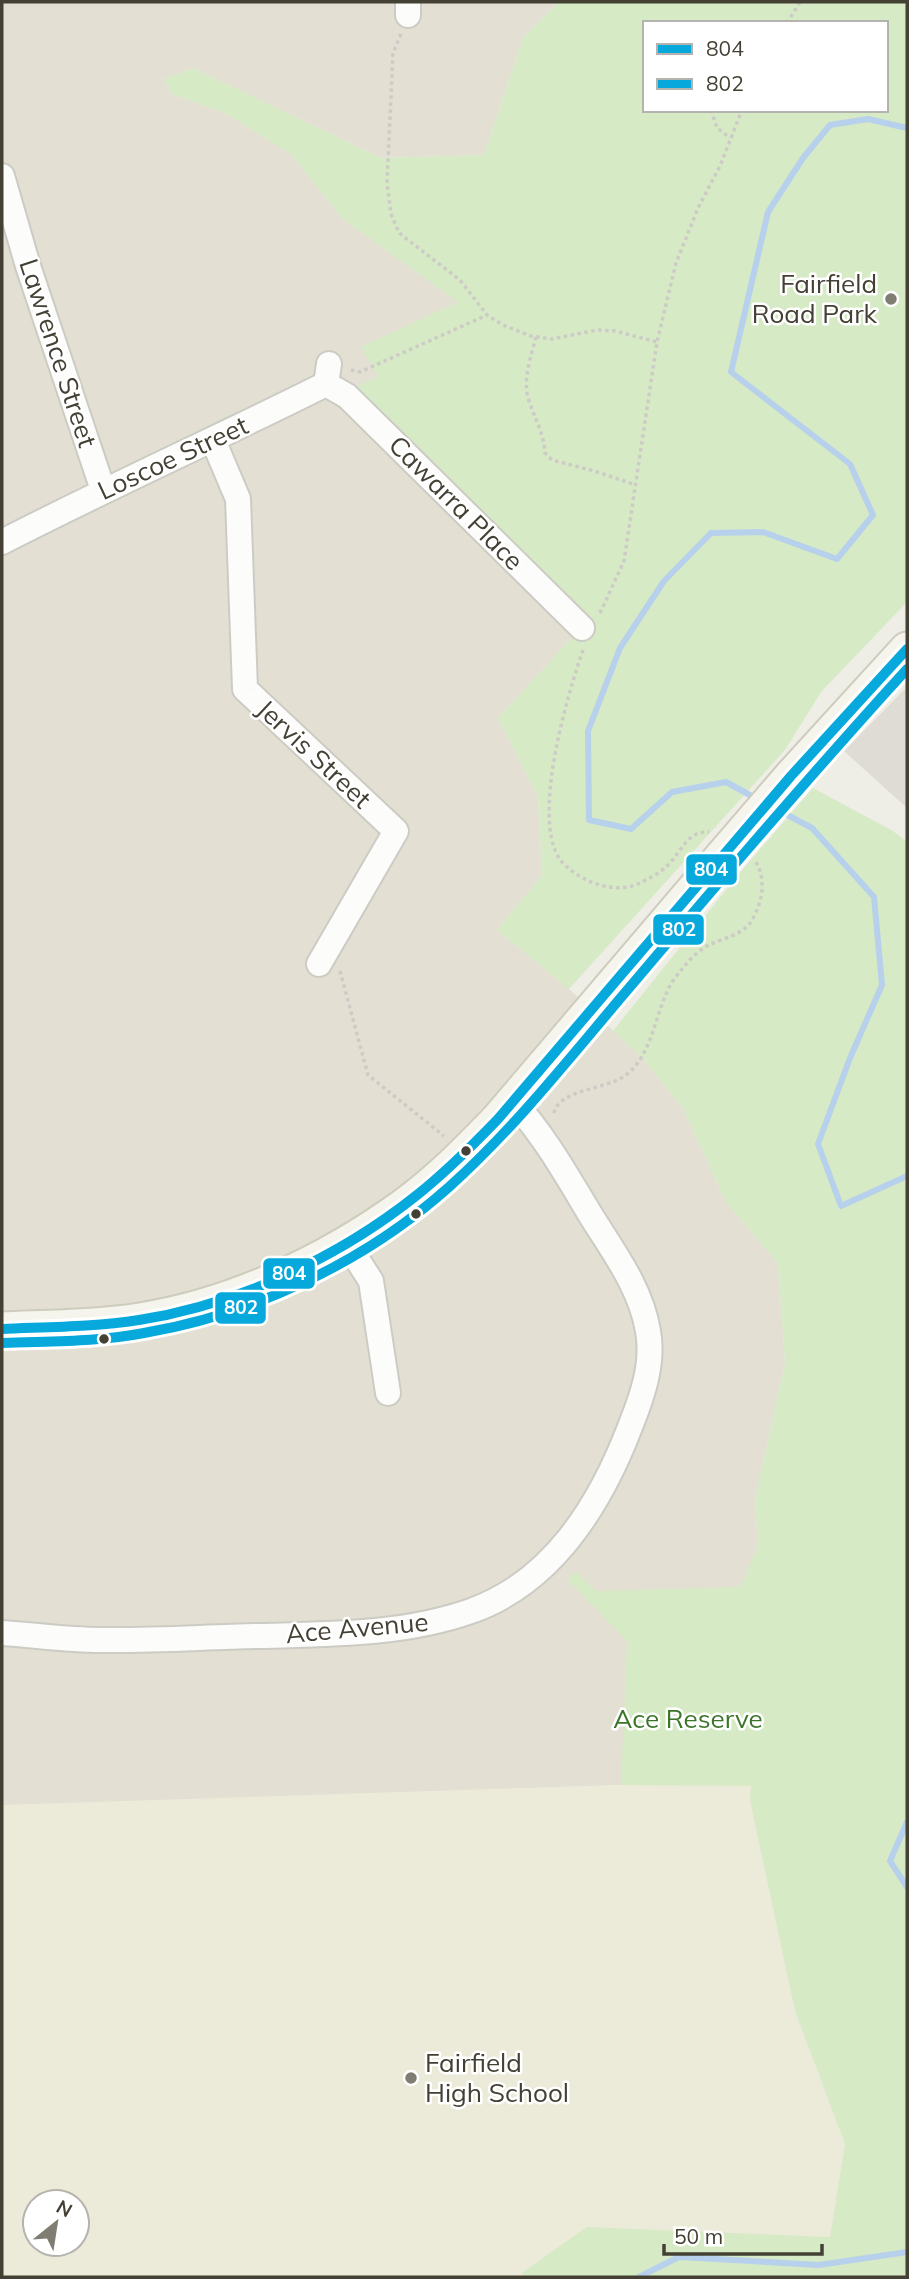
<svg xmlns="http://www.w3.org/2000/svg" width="909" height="2279" viewBox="0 0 909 2279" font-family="Mulish,sans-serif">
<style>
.residential{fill:#e3e0d3}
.industrial{fill:#dedcd5}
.education{fill:#ecead8;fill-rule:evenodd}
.green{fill:#d6eac6;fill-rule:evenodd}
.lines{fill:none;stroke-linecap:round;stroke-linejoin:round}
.stream{stroke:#b7d0ec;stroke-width:6}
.minor-casing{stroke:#cccbc4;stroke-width:28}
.secondary-casing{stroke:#ceccbd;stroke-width:37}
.path{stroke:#cdcbc5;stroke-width:3.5;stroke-dasharray:3.5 3.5;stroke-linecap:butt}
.minor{stroke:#fcfcfb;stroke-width:24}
.secondary{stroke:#f6f5ed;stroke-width:33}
.secondary-bridge-casing{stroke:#ceccbd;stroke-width:37;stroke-linecap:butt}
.secondary-bridge{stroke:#f6f5ed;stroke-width:33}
.bus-1-casing{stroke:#fff;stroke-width:16}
.bus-2-casing{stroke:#fff;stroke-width:16}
.bus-1{stroke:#07a9dc;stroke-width:10}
.bus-2{stroke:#07a9dc;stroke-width:10}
.poi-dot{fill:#807d72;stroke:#fff;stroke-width:2.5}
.bus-dot{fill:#444034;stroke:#fff;stroke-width:2.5}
.labels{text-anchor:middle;stroke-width:5;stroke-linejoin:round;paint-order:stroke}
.poi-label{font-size:26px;fill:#444034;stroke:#fff;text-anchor:end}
.street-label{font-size:26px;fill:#444034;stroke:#fff}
.park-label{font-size:26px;fill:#3a7528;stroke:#fff}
.line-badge{stroke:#fff;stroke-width:2.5}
.badge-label{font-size:19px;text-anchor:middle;font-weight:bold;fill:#fff}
</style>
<rect width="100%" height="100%" fill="#eeede6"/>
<!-- residential -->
<path class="residential" d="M2 2H559L523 38 484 155 381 158 193 68 164 79 172 94 225 113 291 154 343 219 459 302 362 347 378 376 354 389 591 620 567 643 498 718 538 797 542 875 497 930 569 989 642 1058 683 1108 725 1200 778 1264 785 1363 755 1500 758 1545 742 1587 751 1785H621L2 1806Z"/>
<!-- industrial -->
<path class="industrial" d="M907 687V808L844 751Z"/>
<!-- education -->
<path class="education" d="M621 1785H751L795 2011 845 2144 830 2237 587 2227 523 2272 522 2277H2V1805ZM35 2202H77V2244H35Z"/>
<!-- green -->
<path class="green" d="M559 2H907V602L821 692 785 750 569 989 497 930 542 875 538 797 498 718 567 643 591 620 353 389 378 376 361 347 458 302 343 219 291 154 225 113 172 94 164 79 193 68 381 158 484 155 523 38ZM645 23H886V110H645Z
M813 788 893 831 907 842V2277H522L523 2272 587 2227 830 2237 845 2144 795 2011 750 1800 751 1786 621 1785 627 1641 567 1579 576 1572 597 1591 741 1587 758 1545 755 1500 785 1363 778 1264 725 1200 683 1108 642 1058 613 1031 738 875Z"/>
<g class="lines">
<!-- stream -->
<path class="stream" d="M757 799 726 782 672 792 631 829 589 820 588 731 620 648 664 581 711 533 763 532 837 559 873 515 850 464 731 372 768 212 803 158 830 125 868 119 907 128
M776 809 812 828 874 897 882 985 850 1058 818 1144 841 1206 907 1176
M907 1822 890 1861 907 1887
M639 2277 679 2257 819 2265 907 2252"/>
<!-- minor casing -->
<g class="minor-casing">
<path id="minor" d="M408 2V15
M2 176 28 266 103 490
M326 384 347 396 582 628
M213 440 238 499 245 689 396 831 319 964
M2 542C109 487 218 438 326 384L329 364
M346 1242 371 1281 388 1393
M2 1633C34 1635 67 1640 100 1640 153 1641 206 1637 259 1636 330 1634 403 1635 471 1611 553 1582 600 1505 630 1427 642 1397 654 1364 648 1331 641 1289 615 1254 593 1219 568 1178 545 1136 513 1101"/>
</g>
<!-- secondary casing -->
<g class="secondary-casing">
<path id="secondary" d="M791 776 907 649
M2 1329C48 1327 95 1327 140 1320 234 1305 327 1261 403 1206 438 1181 468 1150 498 1119L723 855"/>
</g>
<!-- path -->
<path class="path" d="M787 23 800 2
M401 34 393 53 387 183 391 214 399 233 460 280 487 315 503 325 531 336 552 339 597 330 615 331 657 342
M711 110 717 128 730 138
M536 337C531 357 522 380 529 401 535 419 544 434 545 453L552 460 594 471 636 485
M351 370 360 372 487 315
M600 613 624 561 657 342 676 263 698 208 720 166 742 110
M583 650C567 696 532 815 559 858 566 868 578 876 589 881 605 888 623 891 640 883 648 879 660 873 667 866 682 852 686 831 709 832
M340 971 368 1075 444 1136
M554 1113C559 1089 606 1090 626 1075 652 1055 654 1018 668 990 671 982 678 974 683 968 689 960 698 951 707 946 721 938 743 936 752 920 763 901 767 878 754 859"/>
<!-- minor -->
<use href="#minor" class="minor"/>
<!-- secondary -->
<use href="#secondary" class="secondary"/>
<!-- secondary-bridge casing -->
<g class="secondary-bridge-casing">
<path id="secondary-bridge" d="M723 855 791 776"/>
</g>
<!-- secondary-bridge -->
<use href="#secondary-bridge" class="secondary-bridge"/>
<!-- bus-1 casing -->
<g class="bus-1-casing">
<path id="bus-1" d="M2 1329C48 1327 94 1327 139 1320 239 1304 338 1258 417 1195 446 1172 472 1146 498 1119L791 776 907 649"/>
</g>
<!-- bus-2 casing -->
<g class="bus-2-casing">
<path id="bus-2" d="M3 1343C50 1341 97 1342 144 1333 255 1314 365 1262 449 1187 518 1125 575 1051 635 981 724 876 814 771 907 669"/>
</g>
<!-- bus-1 -->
<use href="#bus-1" class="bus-1"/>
<!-- bus-2 -->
<use href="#bus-2" class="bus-2"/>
</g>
<!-- markers -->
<g class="poi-dot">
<circle cx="891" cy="299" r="7"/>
<circle cx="411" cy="2078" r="7"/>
</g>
<g class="bus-dot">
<circle cx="466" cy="1151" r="6"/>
<circle cx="416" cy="1214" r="6"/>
<circle cx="104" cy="1339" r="6"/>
</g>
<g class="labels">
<!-- poi labels -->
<g class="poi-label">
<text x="877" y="293">Fairfield<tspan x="877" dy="30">Road Park</tspan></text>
<text x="425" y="2072" text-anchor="start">Fairfield<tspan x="425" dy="30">High School</tspan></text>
</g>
<!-- street labels -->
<g class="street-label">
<text transform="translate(58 353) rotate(72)" y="9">Lawrence Street</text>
<text transform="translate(173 458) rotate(-25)" y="9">Loscoe Street</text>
<text transform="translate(456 503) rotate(45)" y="9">Cawarra Place</text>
<text transform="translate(314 754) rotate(43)" y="9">Jervis Street</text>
<text transform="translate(357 1628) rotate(-5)" y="9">Ace Avenue</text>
</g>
<!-- park labels -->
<g class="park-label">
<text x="688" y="1728">Ace Reserve</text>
</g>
</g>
<g class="line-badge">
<rect x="685" y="853" width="53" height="33" rx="7" fill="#07a9dc"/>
<rect x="652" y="913" width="53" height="33" rx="7" fill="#07a9dc"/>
<rect x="262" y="1257" width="54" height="33" rx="7" fill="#07a9dc"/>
<rect x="214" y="1291" width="53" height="34" rx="7" fill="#07a9dc"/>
</g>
<g class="badge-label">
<text x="711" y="876">804</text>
<text x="679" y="936">802</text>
<text x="289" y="1280">804</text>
<text x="241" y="1314">802</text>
</g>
<!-- border -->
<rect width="909" height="2279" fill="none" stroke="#444034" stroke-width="7"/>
<!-- legend -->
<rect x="643" y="21" width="245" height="91" fill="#ffffff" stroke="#b4b3ae" stroke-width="2"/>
<rect x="657" y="44" width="35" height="10" fill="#07a9dc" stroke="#b4b3ae" stroke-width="2"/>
<text x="706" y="56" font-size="21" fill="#444034">804</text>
<rect x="657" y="79" width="35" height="10" fill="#07a9dc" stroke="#b4b3ae" stroke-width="2"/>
<text x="706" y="91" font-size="21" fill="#444034">802</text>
<!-- north arrow -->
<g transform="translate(56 2223) rotate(30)"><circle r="33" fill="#ffffff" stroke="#b4b3ae" stroke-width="2"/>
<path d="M0-5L12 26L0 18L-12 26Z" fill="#807d72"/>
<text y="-10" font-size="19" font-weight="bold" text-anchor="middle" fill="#444034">N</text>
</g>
<!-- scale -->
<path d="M664 2244v10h158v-10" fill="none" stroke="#444034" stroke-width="3.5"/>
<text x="674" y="2244" font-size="21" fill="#444034" stroke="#ffffff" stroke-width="5" paint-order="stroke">50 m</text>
</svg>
